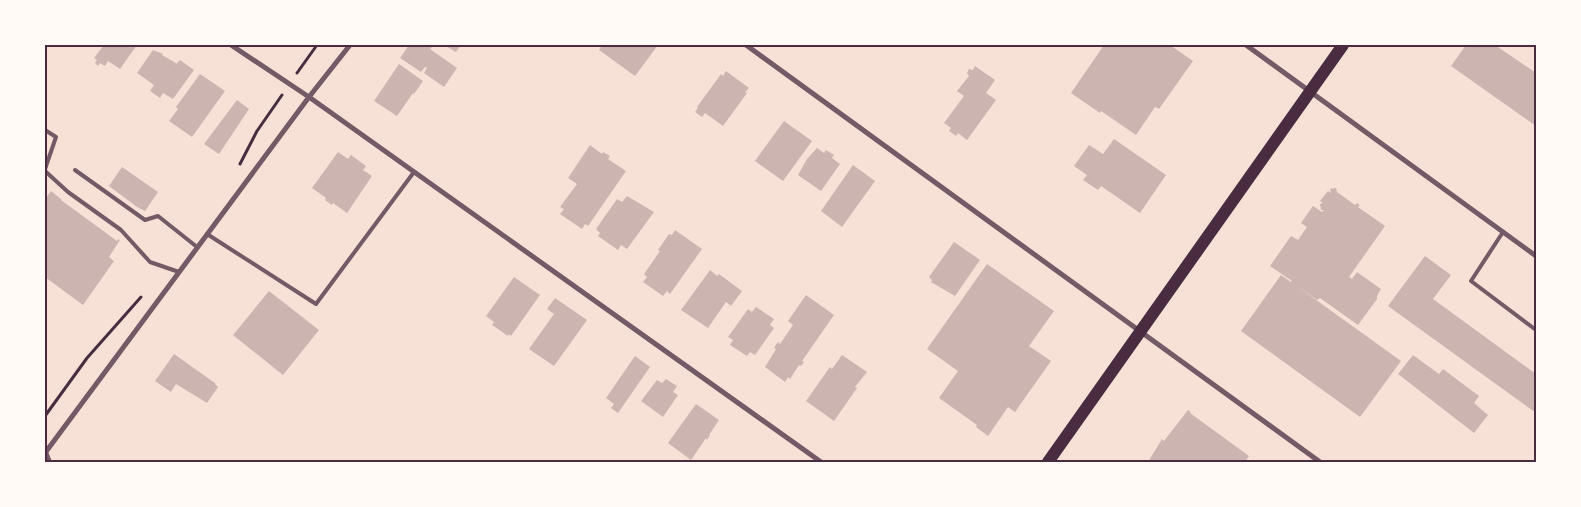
<svg xmlns="http://www.w3.org/2000/svg" width="1581" height="507" viewBox="0 0 1581 507" font-family="Quicksand,sans-serif">
<style>
.building{fill:#ccb4b1}
.lines{fill:none;stroke-linecap:round;stroke-linejoin:round}
.path{stroke:#4a2c40;stroke-width:3}
.service{stroke:#755966;stroke-width:4}
.minor{stroke:#755966;stroke-width:5}
.primary{stroke:#4a2c40;stroke-width:12}
.neatline{fill:none;stroke:#4a2c40;stroke-width:2}
</style>
<rect width="100%" height="100%" fill="#f7e1d7"/>
<!-- building -->
<path class="building" d="M104 45H137L120 69 108 61 105 66 100 63 98 66 95 63 97 60 94 58Z
M409 45H434L430 49 457 68 444 87 424 73 427 68 425 67 421 72 400 58Z
M444 45H461L456 52Z
M602 45H658L635 76 599 50Z
M1104 45H1170L1193 61 1159 109 1155 107 1136 135 1101 111 1100 113 1071 93Z
M1466 45H1495L1536 73V126L1451 66Z
M153 50 163 54 162 55 176 63 175 65 180 60 194 70 173 99 163 93 160 98 150 91 154 85 137 73Z
M399 64 423 81 414 94 413 93 397 116 374 101Z
M975 66 995 80 986 93 996 100 967 140 958 133 956 136 949 131 951 128 944 123 964 96 957 91 969 76 967 73 969 69 973 70Z
M726 71 749 88 745 92 747 93 723 126 705 113 702 117 695 112 698 108 697 107 721 74 723 76Z
M200 74 225 91 192 137 169 121 178 109 176 107Z
M237 100 249 109 219 154 204 144Z
M784 121 812 141 783 181 755 161Z
M1114 139 1166 175 1140 213 1101 186 1098 190 1083 180 1087 175 1074 166 1089 145 1103 154Z
M590 145 602 154 603 152 610 156 608 159 626 171 588 226 585 224 582 229 560 214 564 209 560 207 577 184 568 178Z
M817 148 824 153 826 150 834 155 832 158 840 164 821 191 798 175 807 159Z
M338 152 348 159 351 155 366 166 363 170 372 176 347 213 333 203 332 205 325 200 326 198 312 188Z
M853 165 875 181 842 227 821 211Z
M122 167 158 192 145 211 137 207 109 186Z
M1336 188 1337 192 1355 205 1357 203 1360 205 1358 207 1385 226 1349 277 1352 279 1357 272 1381 289 1377 296V299L1358 325 1320 298 1317 300 1294 284 1401 361 1360 417 1241 331 1281 275 1291 282 1292 281 1270 266 1291 236 1298 240 1307 227 1301 223 1313 206 1322 212 1324 210H1321L1320 204 1323 203 1320 201 1328 191 1331 193 1330 189Z
M51 191 61 199V200L117 241 118 239 120 240 109 257 114 261 83 305 45 277V205L47 202 45 199Z
M627 196 654 212 627 249 621 245 618 250 598 236 600 233 596 229 617 199 622 202Z
M675 230 702 249 670 294 667 291 663 296 643 282 647 277 644 274 660 251 658 250 669 234 672 235Z
M954 242 980 260 955 296 931 282 932 280 929 277Z
M1425 256 1451 275 1433 299 1536 374V413L1388 306Z
M987 264 1054 311 1029 346 1051 361 1015 412 1008 407 988 436 976 427 977 425 939 398 958 371 927 349Z
M710 270 717 276 719 274 742 291 731 306 726 302 708 328 681 310Z
M514 277 540 295 511 336 509 334 508 336 492 325 494 322 486 316Z
M269 291 319 330 283 375 233 335Z
M806 295 834 315 802 361 804 362 801 366 799 365 790 379 788 377 785 382 765 367 776 349 774 348 778 342 780 344 793 325 788 321Z
M555 298 587 320 554 366 529 349 554 314 547 309Z
M756 307 774 319 770 325 774 328 755 355 750 352 747 356 730 345 733 340 728 337 748 309 752 312Z
M174 354 215 383V384L218 387 207 403 176 384 171 392 155 381Z
M842 355 867 372 855 387 857 388 834 421 806 401 830 367 832 369Z
M1413 355 1439 374 1443 369 1479 396 1474 403 1488 415 1474 433 1398 374Z
M635 356 650 367 618 413 611 408 614 404 606 398Z
M666 379 677 386 673 392 678 395 663 417 641 401 657 380 662 383Z
M696 404 719 420 709 435H710L707 440 706 438 691 460 668 443Z
M1188 410 1191 412 1190 413 1249 456 1245 462H1148L1162 439 1164 441Z"/>
<g class="lines">
<!-- path -->
<path class="path" d="M297 73 317 45
M240 164 257 131 282 95
M45 416 87 358 141 297"/>
<!-- service -->
<path class="service" d="M45 130 56 137 45 169
M75 170 145 220 158 216 197 247
M45 171 68 192 121 230 150 262 179 272
M1503 232 1471 281 1536 330
M207 234 316 304 414 172
M46 452 50 462"/>
<!-- minor -->
<path class="minor" d="M231 45 309 97 821 462
M746 45 1320 462
M1246 45 1536 256
M45 453 309 97 350 45"/>
<!-- primary -->
<path class="primary" d="M1048 462 1343 45"/>
</g>
<!-- border -->
<rect width="1581" height="507" fill="none" stroke="#fffaf5" stroke-width="92"/>
<rect x="46" y="46" width="1489" height="415" class="neatline"/>
</svg>
